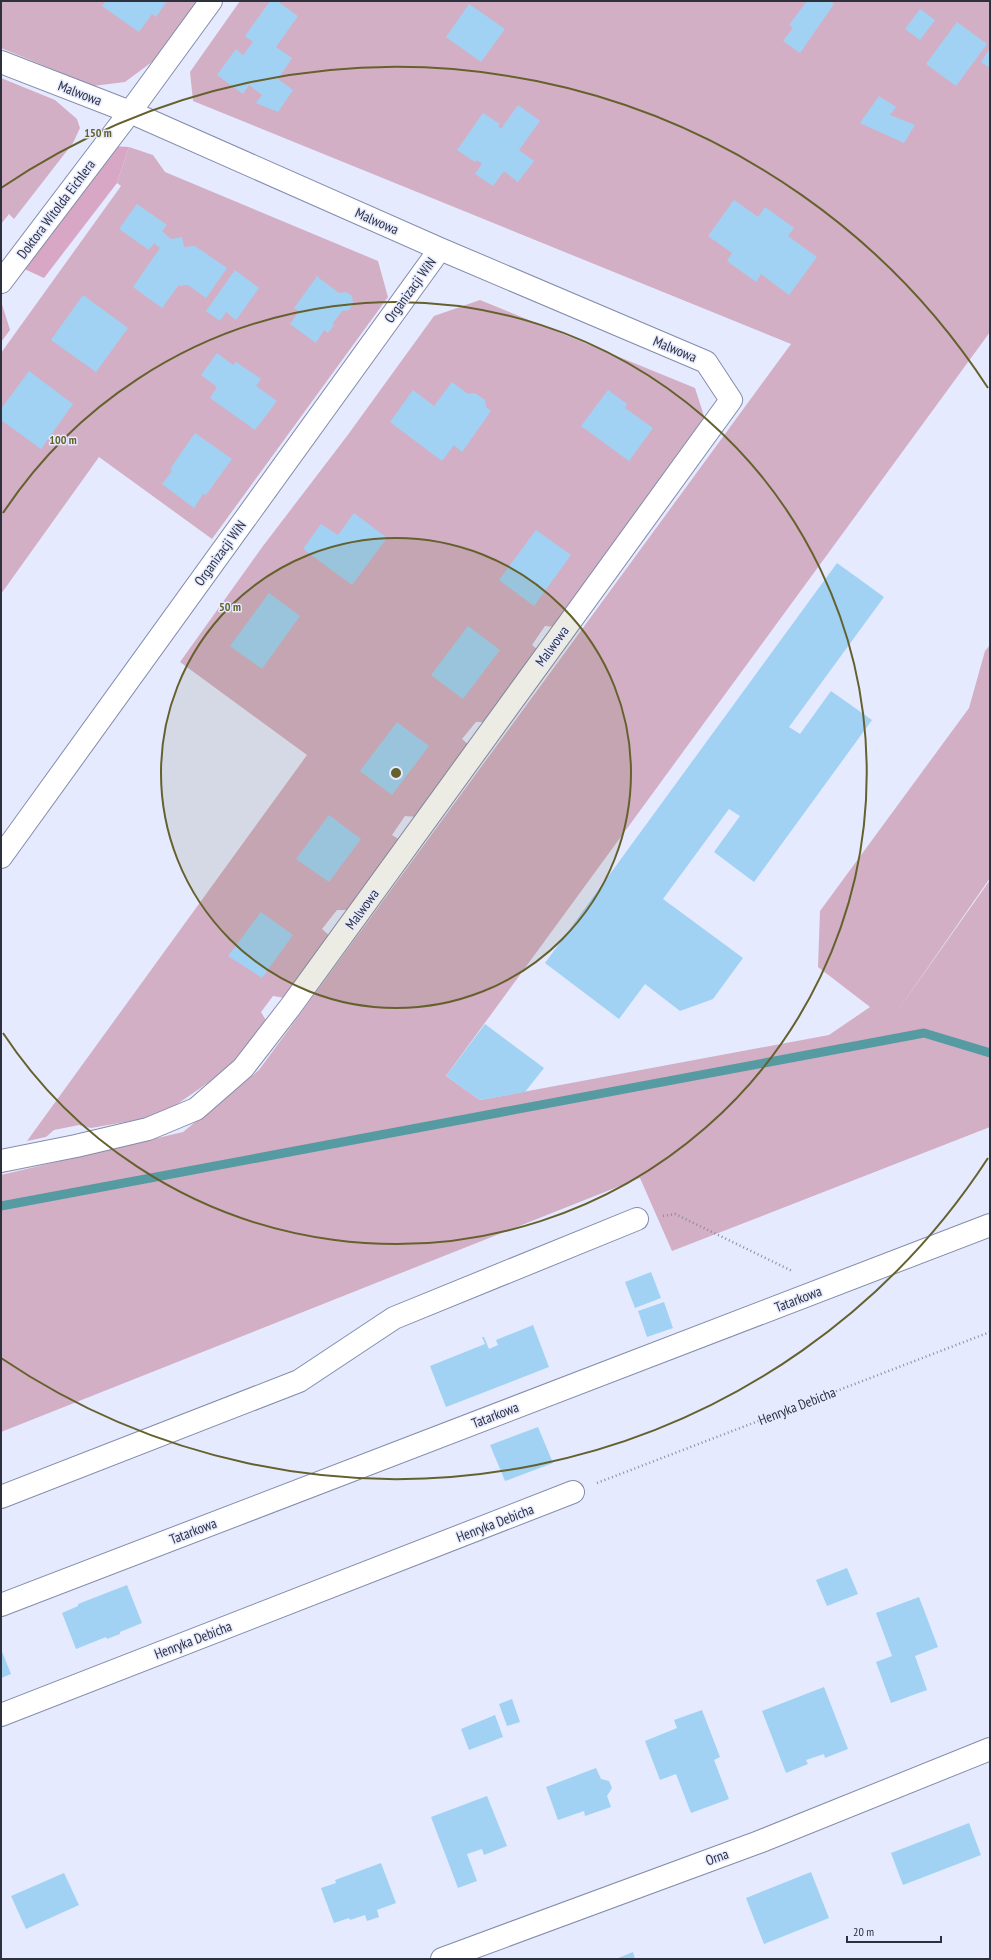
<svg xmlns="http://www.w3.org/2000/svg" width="991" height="1960" viewBox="0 0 991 1960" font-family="'PT Sans Narrow',sans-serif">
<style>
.green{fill:#d3afc5}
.forest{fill:#d8a7c6}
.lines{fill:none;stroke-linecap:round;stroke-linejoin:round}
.stream{stroke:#569aa2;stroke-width:9}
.building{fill:#a1d2f4}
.minor-casing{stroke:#848cab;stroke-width:24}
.path{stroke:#898d9e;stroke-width:2.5;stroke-dasharray:1 3;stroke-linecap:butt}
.minor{stroke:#fff;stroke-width:22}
.ring{fill:none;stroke:#65612d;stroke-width:2}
.labels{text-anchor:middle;stroke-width:3;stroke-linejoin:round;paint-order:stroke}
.street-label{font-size:14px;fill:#2d303d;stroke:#e5eaff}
.centre{fill:#65612d;stroke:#e5eaff;stroke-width:2}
.ring-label{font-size:12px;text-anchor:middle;font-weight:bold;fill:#65612d;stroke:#e5eaff;stroke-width:3;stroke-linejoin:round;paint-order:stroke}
</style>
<rect width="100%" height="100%" fill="#e5eaff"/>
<!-- green -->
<path class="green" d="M1 1H200L156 59 125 82 93 86 1 48Z
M240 1H990V332L446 1076 480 1100 829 1035 870 1007 818 967 820 911 969 708 985 651 990 645V878L896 1013 990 880V1127L672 1251 640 1178 1 1432V1175L183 1132 259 1070 791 344 193 101 190 72Z
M1 78 55 100 77 119 80 128 73 143 14 219 9 214 1 224Z
M129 147 153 155 165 172 378 261 388 297 212 539 99 457 1 594V353L121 186 117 183Z
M480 300 695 388 705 419 555 627 545 626 532 645 538 650 486 722H476L462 739 469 745 417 817 405 816 392 835 400 840 349 910H337L322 929 330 936 285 998 273 996 261 1012 267 1022 238 1062 160 1116 91 1128 79 1125 54 1130 46 1137 27 1141 307 755 180 662 263 546 347 436 434 316Z
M1 301 10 330 1 342Z"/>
<!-- forest -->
<path class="forest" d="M111 146 129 147 117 183 44 278 20 267Z"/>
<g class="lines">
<!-- stream -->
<path class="stream" d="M1 1206 924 1033 990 1053"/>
</g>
<!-- building -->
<path class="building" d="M106 1H167L156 17 152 14 139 32 102 6Z
M270 1H277L298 16 276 47 292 58 278 79 293 90 278 112 256 103 262 95 249 85 243 94 217 75 236 49 243 55 253 42 245 36Z
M807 1H830L834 4 800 53 783 41 793 28 789 25Z
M469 4 505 29 481 62 446 37Z
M920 9 935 20 920 40 905 29Z
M957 22 987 44 956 86 926 64Z
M990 48V68L981 62Z
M879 96 896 107 890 115 915 125 904 143 860 123Z
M518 105 540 121 519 150 534 161 518 182 504 171 493 186 475 174 482 164 477 160 475 162 457 150 483 113 500 124 498 126 501 129Z
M734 200 758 217 765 207 794 228 788 236 817 257 789 295 761 274 756 282 727 261 732 253 708 236Z
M137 204 167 225 162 231 171 239 182 237 184 247 195 246 227 268 206 298 188 285 178 286 162 308 133 287 160 248 154 243 149 250 119 229Z
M235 270 259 288 236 320 226 312 220 321 206 311Z
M318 275 319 278 339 293 346 292 352 296 353 304 349 310 342 311 332 324 334 325 328 333 324 330 316 343 290 324 299 311 294 308Z
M83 295 128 328 96 372 51 340Z
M217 353 233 365 236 362 261 379 256 386 277 401 255 430 210 398 217 387 201 375Z
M29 371 73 404 41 449 1 420V409Z
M452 382 468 394 475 393 485 400 486 407 491 411 462 452 454 445 442 461 390 422 413 390 434 406Z
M608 390 627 404 625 408 653 428 629 461 581 426Z
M195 433 232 459 206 495 203 494 194 508 162 484 172 471 170 469Z
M354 513 387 538 352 585 303 549 321 524 338 535Z
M536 530 571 555 534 606 499 580Z
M837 563 884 597 789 727 800 734 831 691 872 720 754 882 714 852 740 816 729 809 663 899 743 958 713 999 680 1011 645 984 619 1019 545 963Z
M269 593 300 616 262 669 230 646Z
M468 626 500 650 463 699 431 675Z
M397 722 429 746 392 795 360 771Z
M329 815 361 839 329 882 296 859Z
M261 912 293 935 262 978 228 956Z
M485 1024 544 1068 525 1092 480 1100 446 1076Z
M651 1272 661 1298 635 1308 625 1282Z
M664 1302 673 1328 647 1337 638 1311Z
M533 1325 549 1367 446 1407 430 1366 485 1344 482 1337H484L489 1349 498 1345 496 1340Z
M538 1427 553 1463 505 1481 490 1445Z
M847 1568 858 1594 827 1606 816 1580Z
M127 1585 142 1623 120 1632V1634L107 1639 106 1637 76 1649 62 1613 78 1606V1604Z
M919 1597 938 1647 915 1656 927 1690 891 1703 876 1662 892 1656 876 1613Z
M1 1649 11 1674 1 1678Z
M824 1687 848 1749 825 1758 824 1754 806 1760 808 1764 786 1773 762 1711Z
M512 1699 520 1722 507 1726 499 1704Z
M702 1710 720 1757 714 1760 729 1799 691 1813 676 1774 660 1780 645 1741 677 1728 674 1720Z
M495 1715 503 1737 469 1750 461 1729Z
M596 1768 601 1779 609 1781 612 1788 607 1796 611 1807 585 1816 584 1811 558 1820 546 1787Z
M487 1796 507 1846 484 1855 482 1849 467 1854 477 1881 458 1888 431 1817Z
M969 1823 981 1855 903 1885 891 1853Z
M381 1863 396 1903 377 1910 379 1917 367 1921 365 1915 350 1920 349 1918 334 1923 321 1888 336 1883 335 1880Z
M811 1872 829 1918 764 1944 746 1898Z
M64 1873 79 1905 26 1929 11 1896Z
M633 1952 635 1959H616Z"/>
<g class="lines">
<!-- minor casing -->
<g class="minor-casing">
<path id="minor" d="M1 62 130 112 440 249 706 362 731 400 291 1006 243 1068 196 1109 148 1129 76 1146 1 1161
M1 282 130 112 211 1
M1 857 440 249
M1 1497 299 1381 394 1318 637 1219
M1 1605 990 1225
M1 1715 573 1492
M442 1959 759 1842 990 1749"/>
</g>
<!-- path -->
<path class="path" d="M663 1216 675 1214 792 1271
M597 1483 990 1332"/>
<!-- minor -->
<use href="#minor" class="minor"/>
</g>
<!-- distance rings -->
<circle cx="396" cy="773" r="235" fill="#65612d" fill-opacity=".12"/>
<g class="ring">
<circle cx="396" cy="773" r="235"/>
<path d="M3 513A471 471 0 1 1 3 1033"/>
<path d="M988 1158A706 706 0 0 1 1 1358M1 188A706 706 0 0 1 988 388"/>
</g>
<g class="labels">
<!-- street labels -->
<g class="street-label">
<text transform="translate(80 93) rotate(21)" y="5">Malwowa</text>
<text transform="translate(56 209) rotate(-53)" y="5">Doktora Witolda Eichlera</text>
<text transform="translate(377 221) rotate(24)" y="5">Malwowa</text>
<text transform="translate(410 290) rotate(-54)" y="5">Organizacji WiN</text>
<text transform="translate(675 349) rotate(23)" y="5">Malwowa</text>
<text transform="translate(220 553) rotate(-54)" y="5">Organizacji WiN</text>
<text transform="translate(552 646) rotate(-54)" y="5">Malwowa</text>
<text transform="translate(362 909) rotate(-54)" y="5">Malwowa</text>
<text transform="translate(798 1299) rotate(-21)" y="5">Tatarkowa</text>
<text transform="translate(797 1406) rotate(-21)" y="5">Henryka Debicha</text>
<text transform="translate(495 1415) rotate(-21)" y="5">Tatarkowa</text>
<text transform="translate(495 1523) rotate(-21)" y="5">Henryka Debicha</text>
<text transform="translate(193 1531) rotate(-21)" y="5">Tatarkowa</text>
<text transform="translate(193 1640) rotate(-21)" y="5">Henryka Debicha</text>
<text transform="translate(717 1857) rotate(-20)" y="5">Orna</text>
</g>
</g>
<circle cx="396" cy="773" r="6" class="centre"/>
<g class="ring-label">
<text x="98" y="137">150 m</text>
<text x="63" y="444">100 m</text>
<text x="230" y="611">50 m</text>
</g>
<!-- border -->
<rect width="991" height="1960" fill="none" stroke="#2d303d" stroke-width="4"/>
<!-- scale -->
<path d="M847 1936v6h94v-6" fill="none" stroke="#2d303d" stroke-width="2"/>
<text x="853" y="1936" font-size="12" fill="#2d303d" stroke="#e5eaff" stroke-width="3" paint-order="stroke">20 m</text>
</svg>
